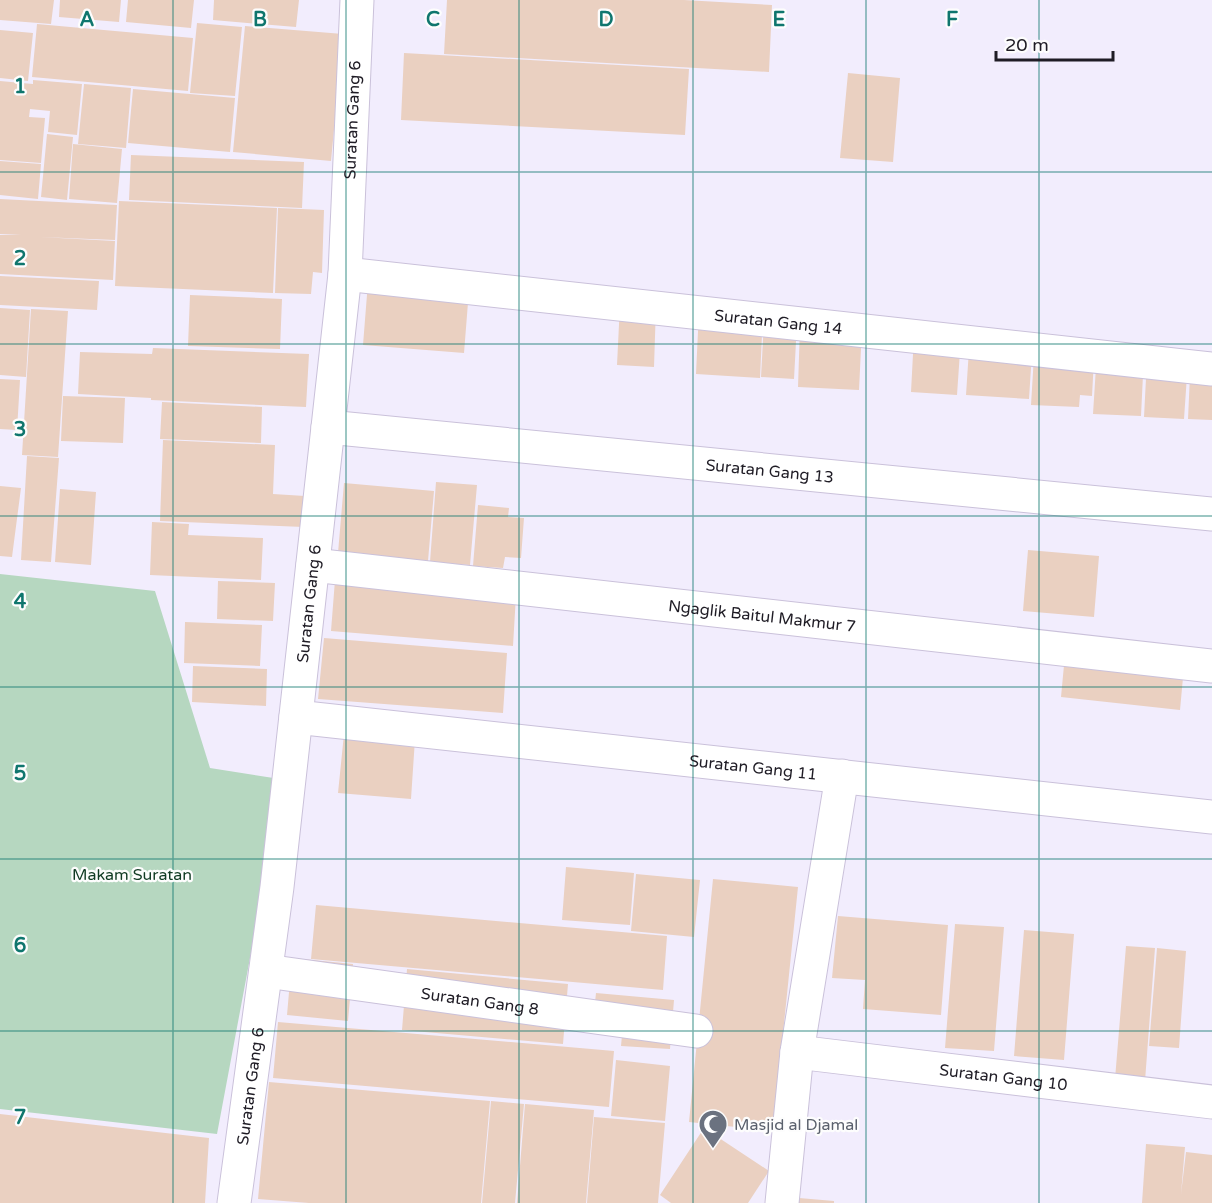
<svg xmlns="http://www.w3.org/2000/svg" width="1212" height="1203" viewBox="0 0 1212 1203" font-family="'Varela Round',sans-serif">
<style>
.green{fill:#b6d7c0}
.building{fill:#ead0c1}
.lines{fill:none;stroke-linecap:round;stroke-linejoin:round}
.street-casing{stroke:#cac1da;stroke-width:35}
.street{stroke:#fff;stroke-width:33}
.grid{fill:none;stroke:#0f766e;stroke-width:1.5;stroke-opacity:0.55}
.labels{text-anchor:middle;stroke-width:4.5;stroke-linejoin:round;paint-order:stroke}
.street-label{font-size:16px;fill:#1f1c25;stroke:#fdfdfd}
.park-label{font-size:16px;fill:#103b23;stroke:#fdfdfd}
.worship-label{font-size:16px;fill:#5b616d;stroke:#fdfdfd;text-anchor:start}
.grid-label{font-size:20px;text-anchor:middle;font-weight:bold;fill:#0f766e;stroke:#fdfdfd;stroke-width:4.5;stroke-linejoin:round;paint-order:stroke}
</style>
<rect width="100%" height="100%" fill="#f2edfd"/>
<!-- green -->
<path class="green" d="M0 574 155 591 210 768 280 779 262 894 217 1134 0 1109Z"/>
<!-- building -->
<path class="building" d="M0 0H54L51 24 0 20Z
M60 0H121L119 22 59 17Z
M128 0H194L191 28 126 22Z
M214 0H299L296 27 213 20Z
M447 0H684L772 5 769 72 444 54Z
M197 23 242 27 235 96 190 93Z
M37 24 193 38 188 91 32 77Z
M245 26 343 34 331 161 233 152Z
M0 30 33 33 28 81 0 78Z
M404 53 689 69 685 135 401 120Z
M848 73 900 78 893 162 840 158Z
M33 80 82 84 77 135 48 132 50 111 30 109 29 117 45 118 41 163 0 160V81L33 84Z
M84 84 131 88 126 148 78 144Z
M133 89 235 98 230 152 128 143Z
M47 134 73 137 67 200 41 197Z
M73 144 122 149 117 203 69 199Z
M131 155 304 162 302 208 129 200Z
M0 161 41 164 38 199 0 195Z
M0 199 117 205 115 240 40 237 115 241 113 280 0 274V235H21L0 234Z
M119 201 277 208 273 293 115 286Z
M278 208 324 210 322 273 313 272 311 294 275 293Z
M0 276 99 281 97 310 0 305Z
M368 282 469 290 464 353 363 345Z
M190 295 282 299 280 349 188 346Z
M620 304 656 306 654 367 617 365Z
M0 308 30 310 26 377 0 375Z
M31 309 68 311 58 457 22 455Z
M699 310 763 313 760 378 696 374Z
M764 321 797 323 794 379 761 377Z
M800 326 862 328 859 390 798 387Z
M970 334 1033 337 1029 399 966 395Z
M914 335 961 337 957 395 911 392Z
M1035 339 1094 359 1092 396 1080 395 1079 407 1031 405Z
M153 348 309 354 306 407 151 400V398L78 394 80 352 152 354Z
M1097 351 1144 354 1141 416 1093 414Z
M1147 359 1188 361 1184 419 1144 417Z
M1190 375 1212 376V420L1188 419Z
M0 379 20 380 17 430 0 429Z
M63 396 125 398 123 443 61 441Z
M162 402 262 407 261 443 160 439Z
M163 440 275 445 273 494 305 496 304 527 160 521Z
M27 456 59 458 51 562 21 560Z
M436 482 477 485 470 565 430 562Z
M344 483 434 491 428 561 338 553Z
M0 486 21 488 12 557 0 556Z
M60 489 96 492 91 565 55 562Z
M478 505 509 508 508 517 524 518 521 558 505 557 503 568 473 566Z
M152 522 189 524 188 535 263 538 261 580 150 575Z
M1028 550 1099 556 1094 617 1023 611Z
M335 580 516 595 513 646 331 631Z
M218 581 275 583 273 621 217 619Z
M185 622 262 625 260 666 184 663Z
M324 638 507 653 503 713 318 699Z
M1066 644 1185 656 1180 710 1061 697Z
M193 666 267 669 266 706 192 702Z
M344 734 415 739 411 799 338 793Z
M566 867 634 873 630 925 562 920Z
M636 874 700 880 694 937 631 931Z
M713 879 798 887 773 1131 689 1122Z
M316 905 667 936 663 990 311 959Z
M838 916 948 925 941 1015 863 1009 865 980 832 978Z
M955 924 1004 927 994 1051 945 1048Z
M1024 930 1074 934 1064 1060 1014 1056Z
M1126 946 1155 948 1145 1081 1115 1079Z
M1157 948 1186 951 1179 1048 1149 1046Z
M292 958 353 964 348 1021 287 1015Z
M407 969 568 984 563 1044 402 1030Z
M596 993 674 1000 670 1049 621 1046 623 1024 593 1021Z
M278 1022 614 1051 609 1107 273 1078Z
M616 1060 670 1066 665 1121 611 1116Z
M269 1082 490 1101 481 1203H309L258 1199Z
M491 1101 524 1104 515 1203H482Z
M525 1104 594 1110 586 1203H517Z
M0 1114 209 1138 205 1203H0Z
M594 1117 665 1123 658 1203H587Z
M704 1128 769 1171 748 1203H671L660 1195Z
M1146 1144 1185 1147 1181 1194 1186 1152 1212 1155V1203H1142Z
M799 1198 834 1201V1203H798Z"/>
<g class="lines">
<!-- street casing -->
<g class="street-casing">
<g id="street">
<path id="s1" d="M345 274 1212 369"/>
<path id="s2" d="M328 427 1212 514"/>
<path id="s3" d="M313 565 1212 666"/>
<path id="s4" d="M296 717 1212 817"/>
<path id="s5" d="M266 971 696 1031"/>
<path id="s6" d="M797 1052 1212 1102"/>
<path id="s7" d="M234 1203 277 887 345 274 357 0"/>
<path d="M782 1203 797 1052 842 776"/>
</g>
</g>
<!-- street -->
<use href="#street" class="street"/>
</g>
<!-- grid -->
<path class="grid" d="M173 0V1203M346 0V1203M519 0V1203M693 0V1203M866 0V1203M1039 0V1203M0 172H1212M0 344H1212M0 516H1212M0 687H1212M0 859H1212M0 1031H1212"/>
<!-- icons -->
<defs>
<g id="mosque-pin" transform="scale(1.5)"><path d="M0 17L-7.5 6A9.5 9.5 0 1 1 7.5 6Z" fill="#6b7280" stroke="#fdfdfd"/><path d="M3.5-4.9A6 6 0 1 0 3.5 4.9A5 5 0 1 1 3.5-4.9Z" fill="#fff"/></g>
</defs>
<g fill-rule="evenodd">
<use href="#mosque-pin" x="713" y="1124"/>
</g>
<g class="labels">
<!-- street labels -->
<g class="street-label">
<text dy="6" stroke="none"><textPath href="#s7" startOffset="1090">Suratan Gang 6</textPath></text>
<text dy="6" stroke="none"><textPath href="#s1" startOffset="436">Suratan Gang 14</textPath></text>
<text dy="6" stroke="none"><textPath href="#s2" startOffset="444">Suratan Gang 13</textPath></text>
<text dy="6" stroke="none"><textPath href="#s7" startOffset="604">Suratan Gang 6</textPath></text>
<text dy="6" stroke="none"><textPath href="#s3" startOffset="452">Ngaglik Baitul Makmur 7</textPath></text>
<text dy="6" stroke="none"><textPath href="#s4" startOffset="460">Suratan Gang 11</textPath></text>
<text dy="6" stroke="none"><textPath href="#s5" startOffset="216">Suratan Gang 8</textPath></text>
<text dy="6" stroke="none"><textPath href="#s6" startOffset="208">Suratan Gang 10</textPath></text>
<text dy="6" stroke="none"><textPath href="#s7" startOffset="118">Suratan Gang 6</textPath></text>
</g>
<!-- park labels -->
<g class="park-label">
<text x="132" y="880">Makam Suratan</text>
</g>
<!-- worship labels -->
<g class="worship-label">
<text x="734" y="1130">Masjid al Djamal</text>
</g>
</g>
<g class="grid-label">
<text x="87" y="26">A</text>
<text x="260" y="26">B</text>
<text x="433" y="26">C</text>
<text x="606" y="26">D</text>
<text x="779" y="26">E</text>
<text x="952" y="26">F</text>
<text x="20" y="93">1</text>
<text x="20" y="265">2</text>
<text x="20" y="436">3</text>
<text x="20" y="608">4</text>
<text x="20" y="780">5</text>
<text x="20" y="952">6</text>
<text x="20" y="1124">7</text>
</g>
<!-- scale -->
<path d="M996 51v9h117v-9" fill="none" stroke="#1f1c25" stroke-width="3"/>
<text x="1005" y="51" font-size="18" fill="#1f1c25" stroke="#fdfdfd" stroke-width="4.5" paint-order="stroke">20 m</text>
</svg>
